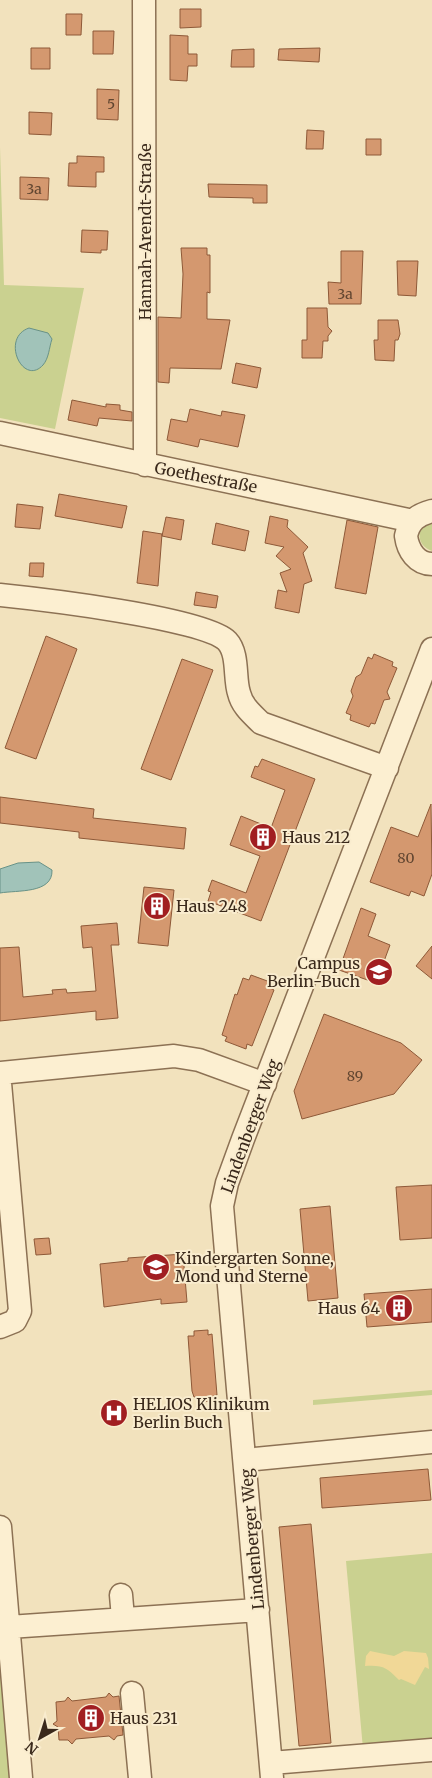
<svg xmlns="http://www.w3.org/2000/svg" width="432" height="1778" viewBox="0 0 432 1778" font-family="Merriweather,serif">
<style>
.green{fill:#cad190}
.sand{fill:#f1d897}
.water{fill:#a1c3b9;stroke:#689287}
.building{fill:#d4986f;stroke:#8e5938}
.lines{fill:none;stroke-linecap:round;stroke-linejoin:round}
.minor-casing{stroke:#8c7154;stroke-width:25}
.minor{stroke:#fcefd1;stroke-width:22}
.labels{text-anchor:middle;stroke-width:4;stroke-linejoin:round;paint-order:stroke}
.number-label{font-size:14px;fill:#604530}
.street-label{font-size:16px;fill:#3a291b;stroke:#f9ecce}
.poi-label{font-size:16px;fill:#3a291b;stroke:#f9ecce;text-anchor:start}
</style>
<rect width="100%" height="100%" fill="#f2e2bd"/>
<!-- green -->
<path class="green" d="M0 147 4 285 84 288 55 429 0 418Z
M432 519V551C421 547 417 538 421 527Z
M432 1390V1395L313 1405V1400Z
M432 1553V1753L364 1760 346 1561Z
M0 1633 12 1778H0Z"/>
<!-- sand -->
<path class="sand" d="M370 1651 394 1656 404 1651 426 1653 428 1658 429 1669 425 1667 415 1685 401 1679 399 1680C386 1667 383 1665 365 1666L366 1656Z"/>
<!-- water -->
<path class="water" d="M29 328 48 333 52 339C49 348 49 358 43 365 23 387 0 338 29 328Z
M39 862 52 870C53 894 17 890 0 893V869L18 863Z"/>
<!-- building -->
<path class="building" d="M180 9H201V27L180 28Z
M66 14H82L81 35H66Z
M93 31H114L113 54H93Z
M170 35 188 36V54H197V66H188L187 81 170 80Z
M31 48H50V69H31Z
M320 48 319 62 278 60 279 49Z
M254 49V67H231L232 50Z
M97 89 119 90 118 120 97 119Z
M29 112 52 113 51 135 29 134Z
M307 130 324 131 323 149H306Z
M366 139H381V155H366Z
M77 156 104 157V172H96V187L68 186 69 163H77Z
M20 177 49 178 48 200 20 199Z
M208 184 267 185V203H253V198L209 197Z
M82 230 108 231 107 250H101V253L81 252Z
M181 248H207V255H210V293L207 292V319L230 320 221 369 170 368 169 383 158 382V317L181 318 183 274Z
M341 251H363L361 304H329L328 282 341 283Z
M397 261H418L416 296 398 295Z
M307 308H327L328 327 332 331 328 336V341H323L322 358H302V340H307Z
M378 320H398L400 334 398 340H395L394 361 375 360 374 340H378Z
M236 363 261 368 257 388 232 383Z
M72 400 106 407V404L120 405V410L132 412V421L99 418 97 426 68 420Z
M190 409 221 416 222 411 245 415 238 447 200 439 198 447 167 440 171 419 187 422Z
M59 494 127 506 122 528 55 516Z
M17 504 43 507 40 529 15 527Z
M270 516 288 520 287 527 308 547 303 553 312 581 304 584 299 613 275 608 278 590 287 592 280 573 291 569 276 556 284 547 265 543Z
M166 517 184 520 181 540 162 536Z
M347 520 378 527 366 594 335 588Z
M216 523 249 531 245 551 212 544Z
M143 531 162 534 158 586 137 583Z
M30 563H44L43 577 29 576Z
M196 592 218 596 216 608 194 605Z
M46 636 77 649 36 759 5 748Z
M374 654 393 662 392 666 397 668 387 692 390 699 384 700 375 724 371 723 369 727 350 720 351 715 346 713 353 696 351 691 356 677 361 674 368 657 372 659Z
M182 659 213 670 171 780 141 769Z
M262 759 315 779 261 921 208 901 211 892 208 891 212 880 246 893 260 856 230 845 241 816 271 828 285 790 251 777 255 766 258 767Z
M0 797 94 809 93 818 186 828 184 849 79 838V832L0 823Z
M431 804 432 874 424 896 411 891 409 896 370 882 391 827 418 837Z
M144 887 174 890 168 946 138 943Z
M361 908 376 914 368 936 390 945 376 983 339 970Z
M117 923 119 945H111L118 1018 96 1020V1011L0 1021V948L19 947 23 997 53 994 52 990 66 989 67 993 96 991 92 947 83 948 81 926Z
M432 946V979L416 966Z
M251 975 270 982 268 987 274 990 252 1046 247 1044 246 1049 225 1041 227 1037 222 1035 235 994 237 995 243 978 249 980Z
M324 1014 401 1043 422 1060 394 1094 302 1119 294 1091Z
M432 1185V1238L400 1240 396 1187Z
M330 1206 338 1298 308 1301 300 1209Z
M49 1238 51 1254 36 1255 34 1239Z
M183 1254 187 1302 161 1304V1299L104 1307 100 1264 128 1261V1258Z
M432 1289V1322L367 1327 364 1294Z
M208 1330V1335L212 1334 217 1395 213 1396V1401L199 1402 198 1397H194L192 1391 188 1336H194V1331Z
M428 1469 431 1500 322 1508 320 1478Z
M311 1524 331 1743 299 1746 279 1527Z
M109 1693 113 1697 119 1696 123 1735 117 1736 114 1740 109 1736 76 1739 72 1744 68 1740H59L58 1727 53 1724 57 1721 56 1702 65 1701 68 1697 72 1701 106 1697Z"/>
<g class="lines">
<!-- minor casing -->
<g class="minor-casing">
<path id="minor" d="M144 0 145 465
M0 433 413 521
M432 511C417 515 409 521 406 536 408 551 417 564 432 564
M0 595C39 599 204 618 227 641 239 654 234 678 239 693 242 706 252 714 261 723L387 768
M0 1073 174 1056 199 1060 265 1084
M0 1083 20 1311 15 1321 0 1327
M245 1460 432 1442
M0 1527 21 1778
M121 1595 123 1618
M9 1627 258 1610
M132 1693 140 1778
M271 1763 432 1750
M272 1778 222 1206 227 1183 243 1139 432 649"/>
</g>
<!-- minor -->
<use href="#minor" class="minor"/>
</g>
<!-- icons -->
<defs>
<g id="building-disc" transform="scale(1.4375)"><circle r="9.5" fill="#a11e21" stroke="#f9ecce"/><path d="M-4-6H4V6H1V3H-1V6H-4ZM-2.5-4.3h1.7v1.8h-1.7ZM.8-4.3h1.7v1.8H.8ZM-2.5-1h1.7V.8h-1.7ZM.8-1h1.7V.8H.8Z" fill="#fff"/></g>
<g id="university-disc" transform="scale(1.4375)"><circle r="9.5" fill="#a11e21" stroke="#f9ecce"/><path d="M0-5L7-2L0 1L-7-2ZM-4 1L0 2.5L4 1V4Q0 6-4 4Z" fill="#fff"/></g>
<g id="school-disc" transform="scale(1.4375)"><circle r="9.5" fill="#a11e21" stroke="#f9ecce"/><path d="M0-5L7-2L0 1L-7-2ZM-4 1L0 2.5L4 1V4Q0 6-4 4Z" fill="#fff"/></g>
<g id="hospital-disc" transform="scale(1.4375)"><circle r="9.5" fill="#a11e21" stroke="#f9ecce"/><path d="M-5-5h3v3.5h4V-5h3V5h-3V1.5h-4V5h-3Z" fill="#fff"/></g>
</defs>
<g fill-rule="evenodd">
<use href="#building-disc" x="263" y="837"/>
<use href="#building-disc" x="157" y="906"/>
<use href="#university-disc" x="379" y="972"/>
<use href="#school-disc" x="156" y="1267"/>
<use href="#building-disc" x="399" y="1308"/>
<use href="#hospital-disc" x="114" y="1413"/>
<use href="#building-disc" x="91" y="1718"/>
</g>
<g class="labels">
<!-- number labels -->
<g class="number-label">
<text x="111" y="109">5</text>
<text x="34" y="194">3a</text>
<text x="345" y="299">3a</text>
<text x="406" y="863">80</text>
<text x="355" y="1081">89</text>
</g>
<!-- street labels -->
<g class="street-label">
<text transform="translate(145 232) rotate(-90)" y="6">Hannah-Arendt-Straße</text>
<text transform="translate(206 477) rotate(11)" y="6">Goethestraße</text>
<text transform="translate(250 1126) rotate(-70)" y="6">Lindenberger Weg</text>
<text transform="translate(252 1539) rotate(-95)" y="6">Lindenberger Weg</text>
</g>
<!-- poi labels -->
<g class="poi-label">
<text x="282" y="843">Haus 212</text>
<text x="176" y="912">Haus 248</text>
<text x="360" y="969" text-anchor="end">Campus<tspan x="360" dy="18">Berlin-Buch</tspan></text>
<text x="175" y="1264">Kindergarten Sonne,<tspan x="175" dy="18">Mond und Sterne</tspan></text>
<text x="380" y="1314" text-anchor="end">Haus 64</text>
<text x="133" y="1410">HELIOS Klinikum<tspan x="133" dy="18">Berlin Buch</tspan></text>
<text x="110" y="1724">Haus 231</text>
</g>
</g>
<!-- north arrow -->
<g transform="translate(40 1738) rotate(219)" stroke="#f9ecce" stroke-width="4" paint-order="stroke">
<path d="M0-4L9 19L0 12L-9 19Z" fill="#3a291b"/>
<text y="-8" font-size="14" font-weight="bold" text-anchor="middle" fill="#3a291b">N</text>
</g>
</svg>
